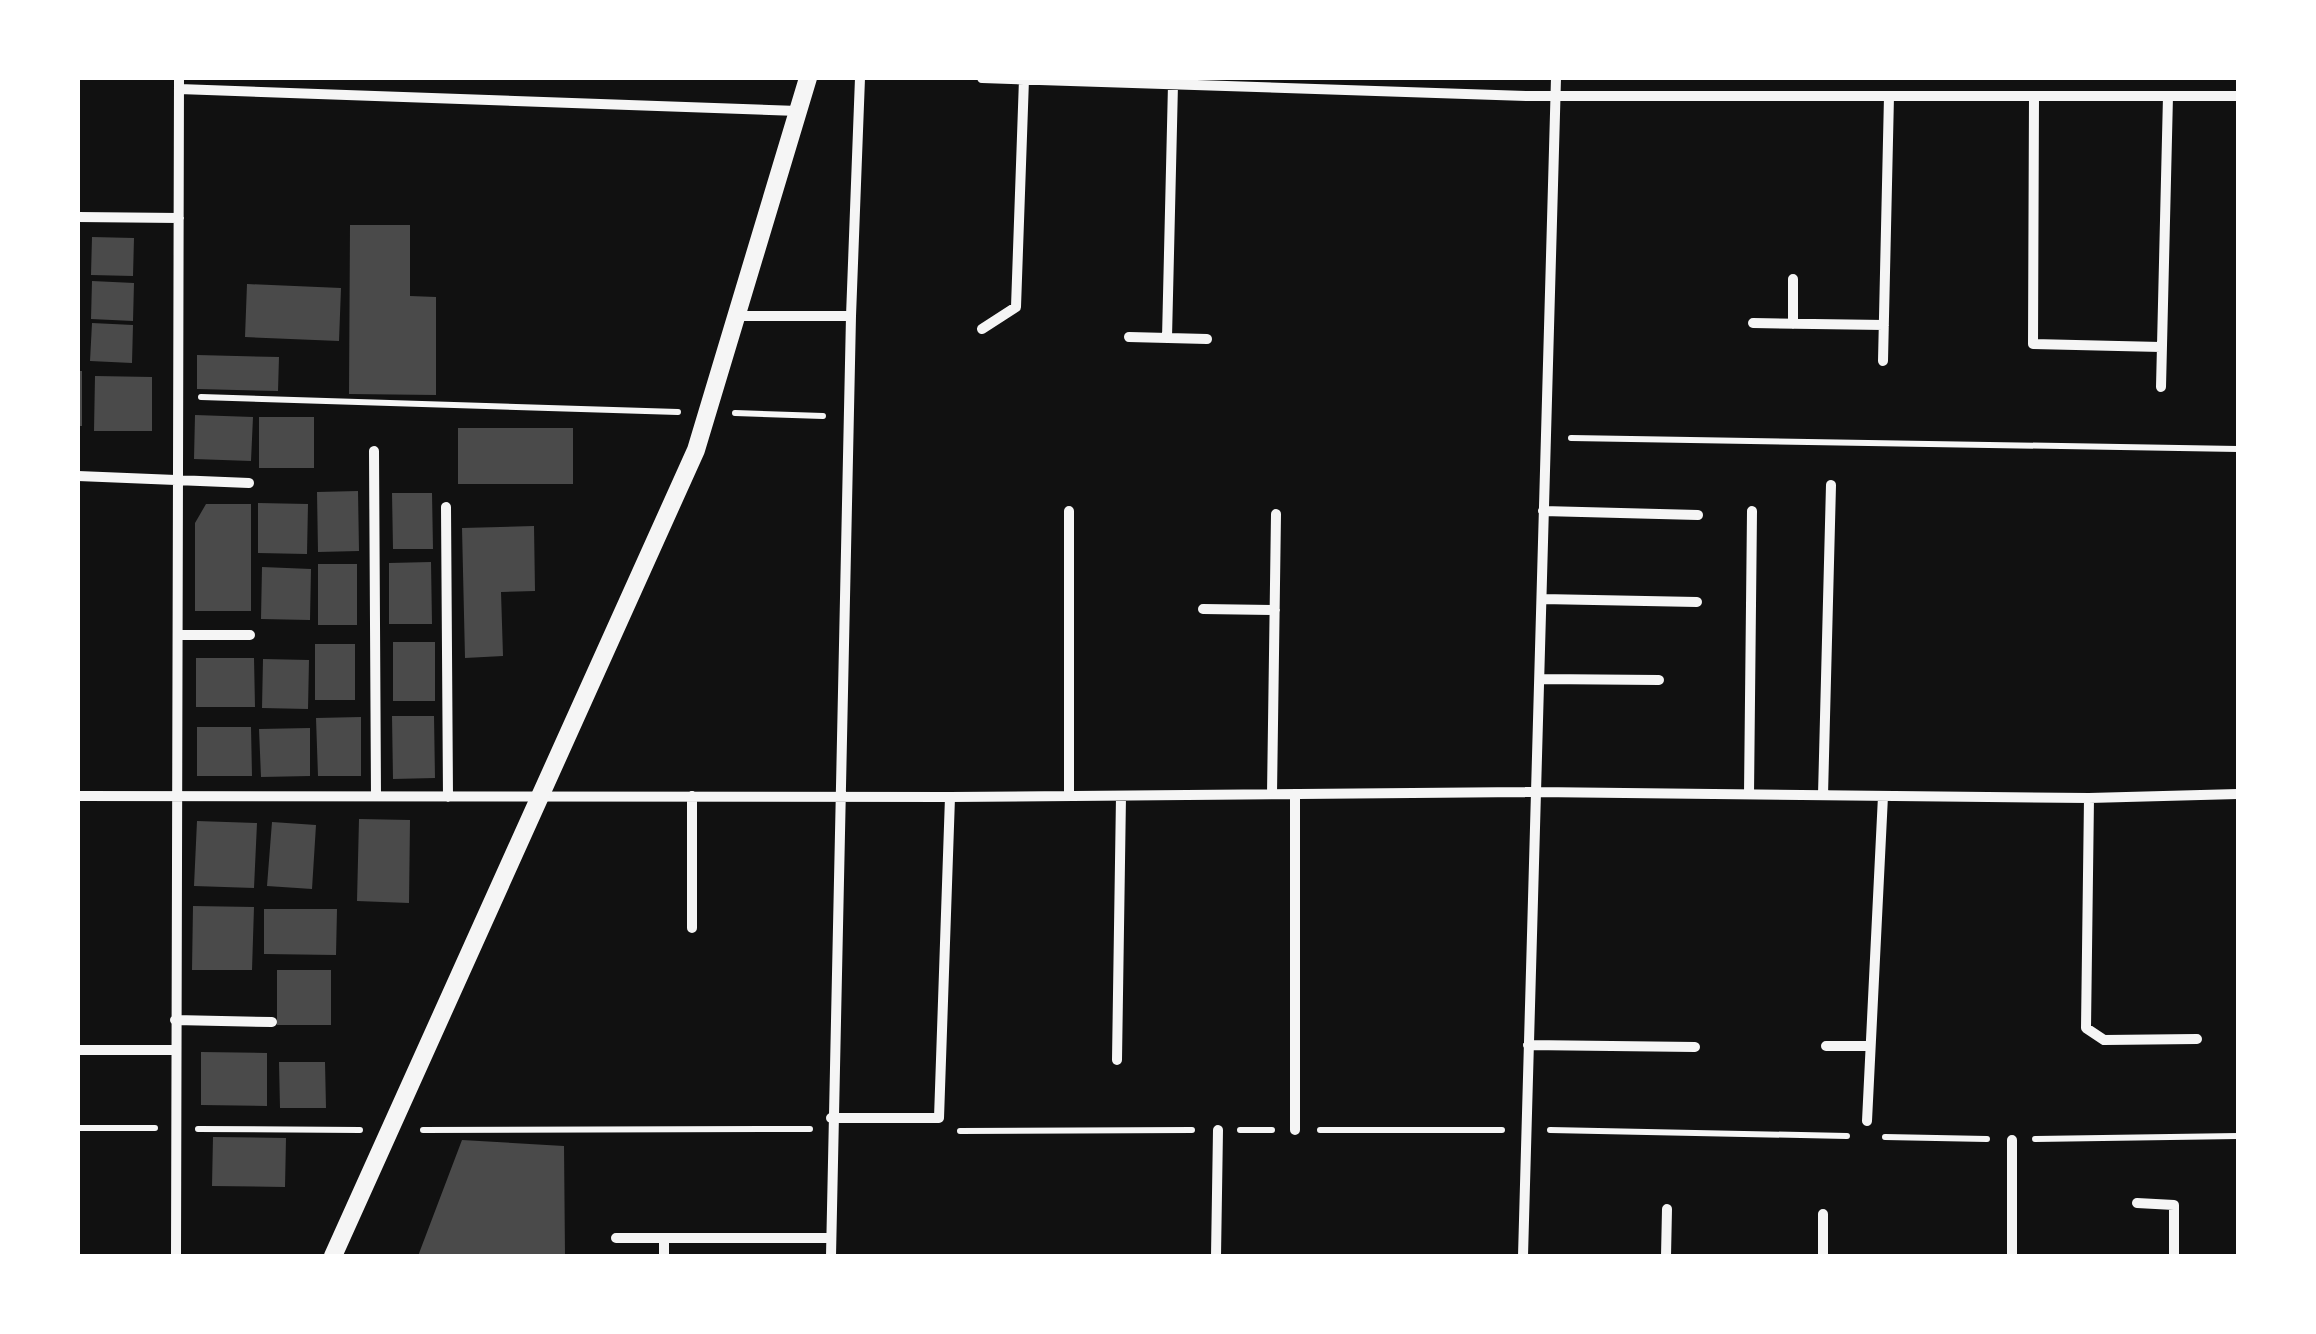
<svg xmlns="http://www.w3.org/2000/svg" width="2316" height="1334" viewBox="0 0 2316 1334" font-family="'DM Sans',sans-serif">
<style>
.building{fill:#4a4a4a}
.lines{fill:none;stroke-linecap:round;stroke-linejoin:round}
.path{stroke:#f5f5f5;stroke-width:6}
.minor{stroke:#f5f5f5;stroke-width:10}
.tertiary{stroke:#f5f5f5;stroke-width:18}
</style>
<rect width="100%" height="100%" fill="#111"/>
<!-- building -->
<path class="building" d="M350 225H410V296L436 297V395L349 394Z
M92 237 134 238 133 276 91 275Z
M92 281 134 283 133 321 91 319Z
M247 284 341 288 339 341 245 337Z
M92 323 133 325 132 363 90 361Z
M197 355 279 357 278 391 197 389Z
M78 371H82V426H78Z
M95 376 152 377V431H94Z
M195 415 253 417 251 461 194 459Z
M259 417H314V468H259Z
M458 428H573V484H458Z
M358 491 359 551 318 552 317 492Z
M392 493H432L433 549H393Z
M258 503 308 504 307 554 258 553Z
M206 504H251V611H195V523Z
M534 526 535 591 501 592 503 656 465 658 462 528Z
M431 562 432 624H389V563Z
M318 564H357V625H318Z
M262 567 311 569 310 620 261 619Z
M393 642H435V701H393Z
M315 644H355V700H315Z
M196 658H254L255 707H196Z
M263 659 309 660 308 709 262 708Z
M392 716H434L435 778 393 779Z
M361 717V776H318L316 718Z
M197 727H251L252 776H197Z
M310 728V776L261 777 259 729Z
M359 819 410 820 409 903 357 901Z
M197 821 257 823 254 888 194 886Z
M272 822 316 825 312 889 267 886Z
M193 906 254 907 252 970H192Z
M264 909H337L336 955 264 954Z
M277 970H331V1025H277Z
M201 1052 267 1053V1106L201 1105Z
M279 1062H325L326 1108H280Z
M213 1137 286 1138 285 1187 212 1186Z
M462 1140 564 1146 565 1256H418Z"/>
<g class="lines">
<!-- path -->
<path class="path" d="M201 397 678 412
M735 413 823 416
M1571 438 2238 449
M78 1128H155
M198 1129 360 1130
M423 1130 810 1129
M1240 1130H1272
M1320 1130H1502
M1550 1130 1847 1136
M960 1131 1192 1130
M1885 1137 1987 1139
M2035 1139 2238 1136"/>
<!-- minor -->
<path class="minor" d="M982 78 1527 96H2238
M179 89 798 111
M2034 96 2033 344 2161 347
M78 217 179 218
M1793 279V324
M737 316H851L831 1256
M851 316 860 78
M1753 323 1884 325
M982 329 1016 307 1024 79
M1129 337 1207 339
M1167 338 1173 84
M1883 361 1889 96
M2161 387 2168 96
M374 451 376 796
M78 476 249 483
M446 507 448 797
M1543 511 1698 515
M1542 599 1697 602
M1203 609 1275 610
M179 635H250
M1540 679 1659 680
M1272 794 1276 514
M1295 794V1130
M1749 794 1752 511
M1823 795 1831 485
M78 796 950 797 1536 792 2089 798 2238 794
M692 796V928
M1069 796V511
M2089 798 2086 1028 2104 1040 2197 1039
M175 1020 272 1022
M1528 1045 1695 1047
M1826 1046H1870
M78 1050H175
M1117 1060 1121 796
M831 1118H939L950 797
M1867 1121 1883 796
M2137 1203 2174 1205V1256
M616 1238H831
M664 1238V1256
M176 1256 179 78
M1216 1256 1218 1130
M1523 1256 1556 78
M1666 1256 1667 1209
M1823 1256V1214
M2012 1256V1140"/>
<!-- tertiary -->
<path class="tertiary" d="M333 1256 696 450 808 78"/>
</g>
<!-- border -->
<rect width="2316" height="1334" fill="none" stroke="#ffffff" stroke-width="160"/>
</svg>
